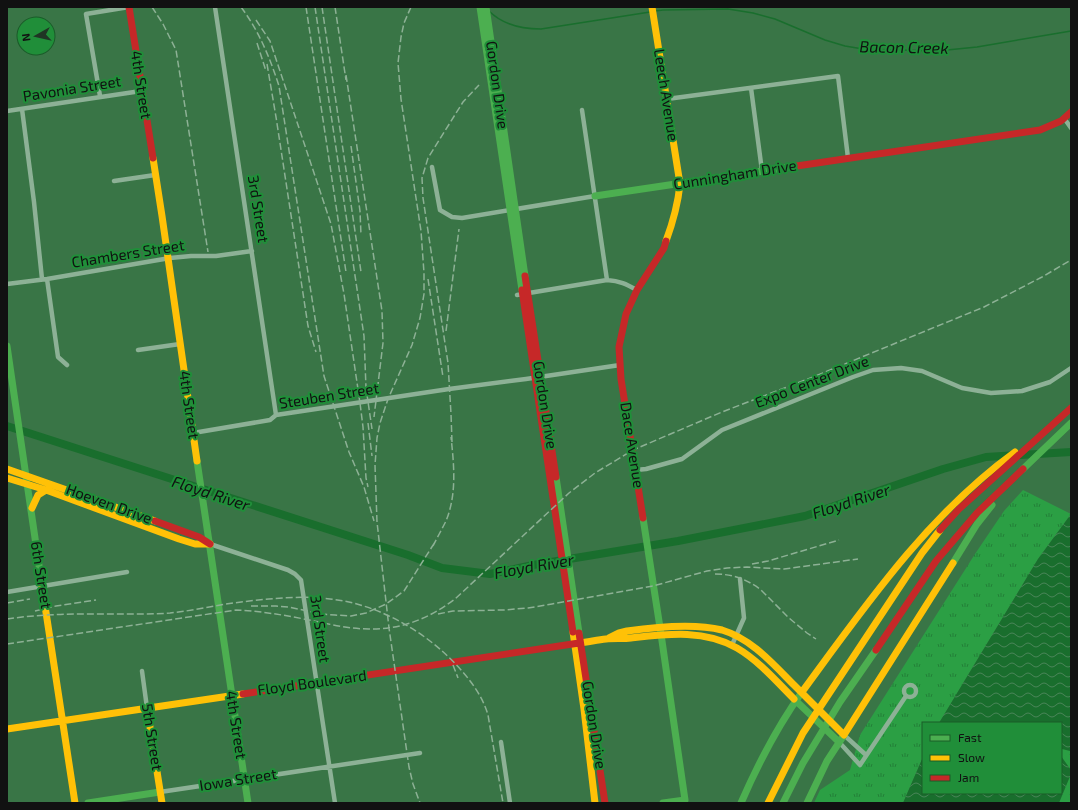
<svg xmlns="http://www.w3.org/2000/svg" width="1078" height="810" viewBox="0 0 1078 810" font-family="'Exo 2',sans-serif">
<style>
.park{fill:url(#park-tufts)}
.water{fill:url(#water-waves)}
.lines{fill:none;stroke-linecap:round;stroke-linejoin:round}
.stream{stroke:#196e2d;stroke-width:1.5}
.river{stroke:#196e2d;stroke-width:8}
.street{stroke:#8db196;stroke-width:4.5}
.fast{stroke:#4caf50;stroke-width:7}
.slow{stroke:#ffc107;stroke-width:7}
.jam{stroke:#c62828;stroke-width:7}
.rail{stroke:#8db195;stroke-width:1.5;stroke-dasharray:7 3;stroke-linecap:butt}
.labels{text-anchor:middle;stroke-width:4;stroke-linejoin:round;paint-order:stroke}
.street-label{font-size:15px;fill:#111;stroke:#208e39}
.water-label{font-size:16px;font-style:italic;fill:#111;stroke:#208e39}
</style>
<defs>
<pattern id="park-tufts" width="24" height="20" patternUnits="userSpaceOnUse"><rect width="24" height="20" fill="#2b9f44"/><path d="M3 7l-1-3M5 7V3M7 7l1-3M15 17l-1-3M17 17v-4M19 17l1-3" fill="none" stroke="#238037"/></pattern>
<pattern id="water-waves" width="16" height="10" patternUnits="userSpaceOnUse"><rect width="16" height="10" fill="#196e2d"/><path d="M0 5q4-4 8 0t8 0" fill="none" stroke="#498457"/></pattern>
</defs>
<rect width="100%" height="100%" fill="#397546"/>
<!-- park -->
<path class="park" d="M1023 490 1071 514 1038 559 939 723H923V757L903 803H814L820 790 850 770 860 735 975 554 1004 511Z
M1071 718V803H1031L1061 793V739Z"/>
<!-- water -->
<path class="water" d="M1071 514 1070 751 1062 749 1061 755V723H939L1038 559Z
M1061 756 1071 770V774L1059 803H903L923 757V793H1061Z"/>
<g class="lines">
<!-- stream -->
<path class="stream" d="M489 11C503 25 522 29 541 29L650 12
M655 11 663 10 728 9 753 13 775 19 825 40 845 46 863 49 937 51 977 47 1071 31"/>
<!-- river -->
<path class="river" d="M7 426 408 555 442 568 490 574 533 565 678 541 805 516 943 469 986 457 1071 452"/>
<!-- street -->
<path class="street" d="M215 7 276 415
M751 88 762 171
M100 96 86 14 129 7
M667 99 838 76 848 158
M22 109 34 202 42 279
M582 110 607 280C620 281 626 284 637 290
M7 111 141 91
M1064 118 1071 128
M432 167 440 210 452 217 462 218 595 196
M114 181 155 175
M47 279 58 357 67 365
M7 284 47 279 170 258 191 256H216L252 251
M517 295 607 280
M138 350 180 344
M193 433 270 420 276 415 449 389 526 379 620 365
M636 470 646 469 682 459 722 430 853 377 873 370 901 368 922 371 962 388 991 393 1022 391 1050 382 1071 368
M210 544 288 570 295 574 301 580 335 803
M7 592 127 572
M732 645 744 618 740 579
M142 671 147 708
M904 691a6 6 0 1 1 12 0a6 6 0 1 1-12 0Z
M844 735 866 755
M501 742 510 803
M839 742 860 765 906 696
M160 792 420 753"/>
<!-- fast -->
<path class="fast" d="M480 7 522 290
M486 7 525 276
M595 196 790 167
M7 346 42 586
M197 461 248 803
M1023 469 1071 423
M556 477 579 633
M643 518 661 634 685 800 663 803
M953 563 977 524 992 505
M794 699 839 742
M88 803 160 792
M741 803C758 764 777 727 802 692
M783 803 803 763 840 702 876 650
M807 803 827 761 844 735"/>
<!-- slow -->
<path class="slow" d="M652 7 680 184C678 204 673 222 666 241
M153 158 162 216 197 461
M7 469 155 521
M7 478 46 490 179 539 195 544H210
M32 508 38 495 46 490
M42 586 75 803
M573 632 584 709 595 803
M609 638 619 633 627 631C655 627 694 623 722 630 752 639 773 664 794 685 811 702 827 718 844 735
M579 643C588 642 597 640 606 639 614 638 623 639 631 638 667 634 704 629 737 648 759 661 776 681 794 699
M802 692C865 606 928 515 1015 452
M147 708 162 803
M7 729 243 694
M844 735 953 563
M768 803 803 733 922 553 940 530"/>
<!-- jam -->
<path class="jam" d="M129 7 153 158
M790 167 1040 130 1061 121 1071 112
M525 276 556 477
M522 290 573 632
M643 518 621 379 619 347 626 314 637 290 664 248 666 241
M155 521 199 537 210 544
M940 530 959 509 1071 408
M579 633 605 803
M876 650 936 561 977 513 1023 469
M243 694 579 643"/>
<!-- rail -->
<path class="rail" d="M152 7 163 24 176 50 208 252
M241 7C259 31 270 58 279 86L324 376 349 452 364 487 374 521
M306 7 346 272
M315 7 364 336 366 388 372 429
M322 7 361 272
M335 7 346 80
M411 7 404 23 401 37 398 63 401 99 421 231 424 273V294L420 318 412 345 388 399 380 423 377 438 375 465 377 522 389 628 409 767 413 784 420 803
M256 20 270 41 331 224 344 294 360 403 363 427 366 478 368 487
M257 43 266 71
M267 64 276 117 308 326 316 352
M346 75 382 311 383 343 374 417
M351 146 360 211 361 235
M428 279 443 377
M446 331 459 229
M368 423 372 456
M452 442 451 414 448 363 423 198 422 178 428 158 463 102 479 85
M433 546C437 538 442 529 446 521 457 494 454 465 451 437
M752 564 768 561 839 540
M715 574C732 574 746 579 760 589L789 618 807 633 816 639
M7 603 30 599
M251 606H276L289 607 321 614 335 615 351 616 366 613 386 604 404 591 435 542
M35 611 56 606 96 600
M438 614 453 611 504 610 528 608 552 604 653 586 707 571 727 568 747 567 784 569 858 559
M7 619C47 613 88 614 128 614 142 614 156 614 170 613 191 611 212 606 233 603 265 599 298 595 330 599 370 603 410 623 441 650 460 667 481 690 488 715L503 803
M7 644 236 610C260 611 284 615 309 620 329 624 349 629 369 629 401 630 430 618 455 599L569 493 595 473 633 450 722 412 813 377 984 307 1042 277 1071 260
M453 665 458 678"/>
</g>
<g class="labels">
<!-- street labels -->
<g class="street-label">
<text transform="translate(141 85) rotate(81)" y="5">4th Street</text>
<text transform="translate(497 85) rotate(82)" y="5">Gordon Drive</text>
<text transform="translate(72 89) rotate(-9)" y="5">Pavonia Street</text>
<text transform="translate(666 95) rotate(81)" y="5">Leech Avenue</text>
<text transform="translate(735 175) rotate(-9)" y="5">Cunningham Drive</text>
<text transform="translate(258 209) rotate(81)" y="5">3rd Street</text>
<text transform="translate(128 254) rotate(-9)" y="5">Chambers Street</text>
<text transform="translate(812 382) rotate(-21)" y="5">Expo Center Drive</text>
<text transform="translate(329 396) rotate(-9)" y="5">Steuben Street</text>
<text transform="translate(189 405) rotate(82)" y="5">4th Street</text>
<text transform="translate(545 405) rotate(81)" y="5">Gordon Drive</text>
<text transform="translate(632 445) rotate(81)" y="5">Dace Avenue</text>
<text transform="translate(109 504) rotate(20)" y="5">Hoeven Drive</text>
<text transform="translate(41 575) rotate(81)" y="5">6th Street</text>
<text transform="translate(320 629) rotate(82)" y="5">3rd Street</text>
<text transform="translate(312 683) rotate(-8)" y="5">Floyd Boulevard</text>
<text transform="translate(236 725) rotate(81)" y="5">4th Street</text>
<text transform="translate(594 725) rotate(81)" y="5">Gordon Drive</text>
<text transform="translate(152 737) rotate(81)" y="5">5th Street</text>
<text transform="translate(238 780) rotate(-9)" y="5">Iowa Street</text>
</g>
<!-- water labels -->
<g class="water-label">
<text transform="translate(904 47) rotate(1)" y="6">Bacon Creek</text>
<text transform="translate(211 493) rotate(18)" y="6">Floyd River</text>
<text transform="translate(851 501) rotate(-18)" y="6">Floyd River</text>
<text transform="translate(534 566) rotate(-10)" y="6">Floyd River</text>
</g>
</g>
<!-- border -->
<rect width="1078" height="810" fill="none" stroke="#111111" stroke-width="16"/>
<!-- legend -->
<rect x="922" y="722" width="140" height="72" fill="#208e39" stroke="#1a5c29"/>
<rect x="930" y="735" width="20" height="6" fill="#4caf50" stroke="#1a5c29"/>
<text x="958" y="742" font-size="12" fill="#111111">Fast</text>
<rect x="930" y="755" width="20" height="6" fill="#ffc107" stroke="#1a5c29"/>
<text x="958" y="762" font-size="12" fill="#111111">Slow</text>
<rect x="930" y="775" width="20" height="6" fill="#c62828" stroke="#1a5c29"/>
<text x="958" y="782" font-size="12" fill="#111111">Jam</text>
<!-- north arrow -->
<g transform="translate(36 36) rotate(262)"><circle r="19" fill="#208e39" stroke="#1a5c29"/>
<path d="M0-3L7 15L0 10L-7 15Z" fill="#1f3424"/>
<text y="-6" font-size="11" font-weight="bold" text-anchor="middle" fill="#111111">N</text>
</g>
</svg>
